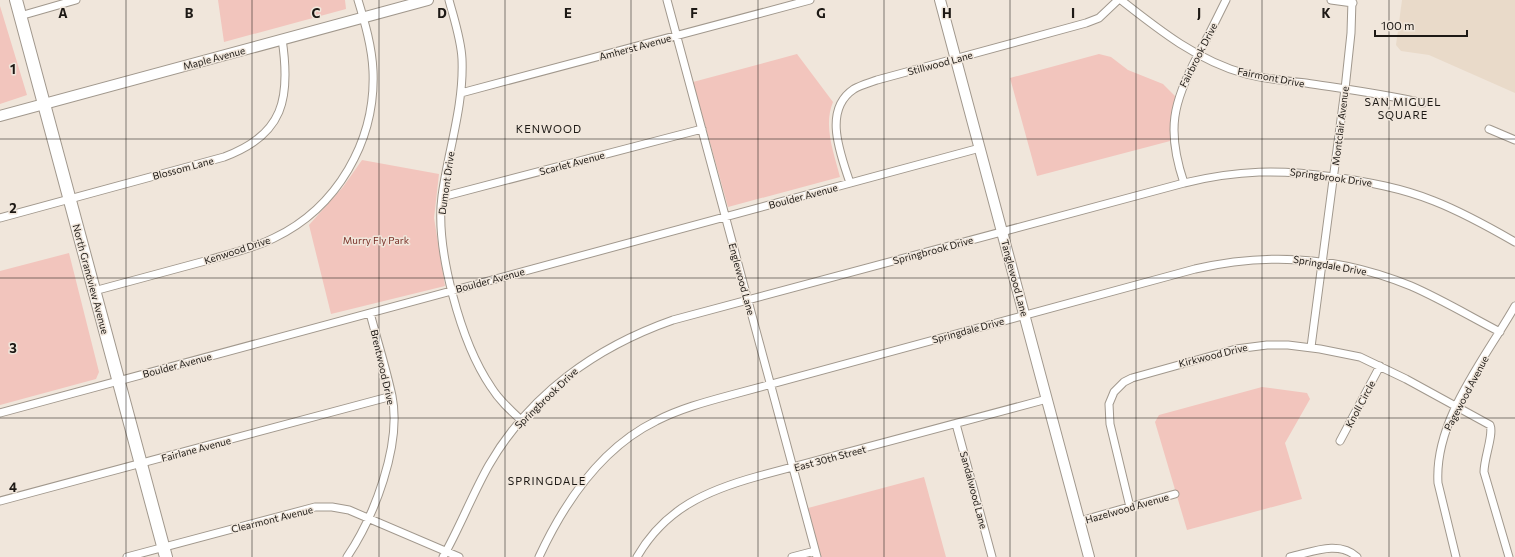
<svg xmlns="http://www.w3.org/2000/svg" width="1515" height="557" viewBox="0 0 1515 557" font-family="Commissioner,sans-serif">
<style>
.built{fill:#e9dac9}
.green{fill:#f2c5bd}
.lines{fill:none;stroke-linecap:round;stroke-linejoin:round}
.street-casing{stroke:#a1988d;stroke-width:9}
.secondary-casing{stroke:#a1988d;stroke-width:12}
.primary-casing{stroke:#a1988d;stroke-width:14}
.street{stroke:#fff;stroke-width:7}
.secondary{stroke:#fff;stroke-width:10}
.primary{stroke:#fff;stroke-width:12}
.grid{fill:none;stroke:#1d1915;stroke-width:1;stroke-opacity:0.55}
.labels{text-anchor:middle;stroke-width:3;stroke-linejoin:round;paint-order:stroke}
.street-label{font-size:10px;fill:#1d1915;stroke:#f0e6db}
.park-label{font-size:10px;fill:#772f26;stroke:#f0e6db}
.neighbourhood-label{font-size:11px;letter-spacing:1px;fill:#1d1915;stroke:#f0e6db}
.grid-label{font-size:13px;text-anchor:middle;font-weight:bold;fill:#1d1915;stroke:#f0e6db;stroke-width:3;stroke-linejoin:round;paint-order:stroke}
</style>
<rect width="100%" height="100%" fill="#f0e6db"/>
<!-- built -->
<path class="built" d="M1402 0H1515V93L1429 55 1401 51 1396 45Z"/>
<!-- green -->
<path class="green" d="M218 0H345L346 9 224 42Z
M0 6 27 95 0 104Z
M797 54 833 102C823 126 834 153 840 177L728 207 693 82Z
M1099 54 1111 57 1128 70 1163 84 1178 99 1174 140 1037 176 1010 78Z
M362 160 439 174 434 218 445 286 331 314 309 225 343 187Z
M69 253 99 372 96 379 0 405V271Z
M1262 387 1307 393 1310 399 1285 443 1302 499 1187 530 1155 422 1159 415Z
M924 477 946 557H821L808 508Z"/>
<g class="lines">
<!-- street casing -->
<g class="street-casing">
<path id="street" d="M449 0C454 19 461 39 462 59 464 106 448 151 442 196 435 249 461 343 491 387 499 400 510 410 521 420
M667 0 817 557
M1121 0C1159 30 1198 61 1246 74 1265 79 1286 81 1306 83 1345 89 1384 94 1423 103
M1331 0 1353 3
M20 16 76 0
M461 93 810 0
M1489 129 1515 140
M850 183C841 155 822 110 854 89 861 85 869 83 877 80L1086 23 1099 18 1118 0
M1184 183C1166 130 1173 102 1198 55 1208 37 1217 18 1226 0
M442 197 702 129
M0 218 224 157C284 135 291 98 282 39
M94 291C131 281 168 271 205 261 228 254 252 249 274 238 337 208 376 141 373 71 372 47 365 23 358 0
M1311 347 1345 89 1351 33 1352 0
M0 413 980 148
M956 424 992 557
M1340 441 1380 366
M0 501 392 396
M1130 507 1110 424 1109 404 1114 392 1124 382 1132 378 1236 349 1267 345H1288L1320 349 1360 357 1406 379 1490 425C1494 434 1484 458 1484 472L1509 557
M1080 521 1175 494
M127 557 315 507H332L349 510 459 557
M347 557C374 517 402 445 392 396 386 368 377 340 370 313
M443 557C460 527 472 495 489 465 530 394 596 347 673 320L1184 183C1238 170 1280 169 1334 177 1368 182 1402 188 1434 201 1462 212 1489 227 1515 242
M539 557C564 503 601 448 656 421 679 409 705 402 731 395L1195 269C1268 252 1341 257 1411 286 1441 299 1471 317 1500 332
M637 557C665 508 708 490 759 476L1047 399
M792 557 815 551
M1290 557C1312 552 1339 540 1357 557
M1456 557 1438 483C1434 420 1485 359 1515 306"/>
</g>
<!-- secondary casing -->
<g class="secondary-casing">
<path id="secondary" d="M940 0 1089 557
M0 116 428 0"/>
</g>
<!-- primary casing -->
<g class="primary-casing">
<path id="primary" d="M16 0 166 557"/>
</g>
<!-- street -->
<use href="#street" class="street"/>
<!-- secondary -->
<use href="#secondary" class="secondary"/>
<!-- primary -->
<use href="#primary" class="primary"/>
</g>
<!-- grid -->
<path class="grid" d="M126 0V557M252 0V557M379 0V557M505 0V557M631 0V557M758 0V557M884 0V557M1010 0V557M1136 0V557M1262 0V557M1389 0V557M0 139H1515M0 278H1515M0 418H1515"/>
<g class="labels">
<!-- street labels -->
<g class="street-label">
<text transform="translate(635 47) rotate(-15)" y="4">Amherst Avenue</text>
<text transform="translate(1198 55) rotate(-63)" y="4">Fairbrook Drive</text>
<text transform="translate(214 58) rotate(-15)" y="4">Maple Avenue</text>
<text transform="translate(940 63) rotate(-15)" y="4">Stillwood Lane</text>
<text transform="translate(1271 77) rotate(11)" y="4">Fairmont Drive</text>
<text transform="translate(1340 126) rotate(-83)" y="4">Montclair Avenue</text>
<text transform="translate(572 163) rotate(-15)" y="4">Scarlet Avenue</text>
<text transform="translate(183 168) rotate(-15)" y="4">Blossom Lane</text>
<text transform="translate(1331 177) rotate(8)" y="4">Springbrook Drive</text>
<text transform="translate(446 183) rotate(-82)" y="4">Dumont Drive</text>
<text transform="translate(803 196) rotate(-15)" y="4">Boulder Avenue</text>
<text transform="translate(237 250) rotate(-18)" y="4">Kenwood Drive</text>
<text transform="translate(933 250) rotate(-15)" y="4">Springbrook Drive</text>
<text transform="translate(1330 265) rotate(10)" y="4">Springdale Drive</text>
<text transform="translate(1015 278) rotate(75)" y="4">Tanglewood Lane</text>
<text transform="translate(91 279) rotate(75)" y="4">North Grandview Avenue</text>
<text transform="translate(742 279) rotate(75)" y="4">Englewood Lane</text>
<text transform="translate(490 280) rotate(-15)" y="4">Boulder Avenue</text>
<text transform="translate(968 330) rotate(-15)" y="4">Springdale Drive</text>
<text transform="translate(1213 355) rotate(-14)" y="4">Kirkwood Drive</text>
<text transform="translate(177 365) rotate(-15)" y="4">Boulder Avenue</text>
<text transform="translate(383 367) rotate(77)" y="4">Brentwood Drive</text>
<text transform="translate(1466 393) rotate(-62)" y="4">Pagewood Avenue</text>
<text transform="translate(546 398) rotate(-44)" y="4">Springbrook Drive</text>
<text transform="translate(1360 404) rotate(-62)" y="4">Knoll Circle</text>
<text transform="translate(196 449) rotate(-15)" y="4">Fairlane Avenue</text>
<text transform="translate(830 458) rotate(-15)" y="4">East 30th Street</text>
<text transform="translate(974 490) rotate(75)" y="4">Sandalwood Lane</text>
<text transform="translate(1127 508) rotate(-16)" y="4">Hazelwood Avenue</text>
<text transform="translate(272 519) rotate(-14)" y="4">Clearmont Avenue</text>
</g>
<!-- park labels -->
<g class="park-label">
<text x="376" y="244">Murry Fly Park</text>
</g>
<!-- neighbourhood labels -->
<g class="neighbourhood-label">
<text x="1403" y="106">SAN MIGUEL<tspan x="1403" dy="13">SQUARE</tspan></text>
<text x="549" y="133">KENWOOD</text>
<text x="547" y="485">SPRINGDALE</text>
</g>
</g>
<g class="grid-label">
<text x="63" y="18">A</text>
<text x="189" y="18">B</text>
<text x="316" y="18">C</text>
<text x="442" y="18">D</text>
<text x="568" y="18">E</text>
<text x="694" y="18">F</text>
<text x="821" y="18">G</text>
<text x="947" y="18">H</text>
<text x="1073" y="18">I</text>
<text x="1199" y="18">J</text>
<text x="1326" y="18">K</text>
<text x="13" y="74">1</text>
<text x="13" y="213">2</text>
<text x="13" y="353">3</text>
<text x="13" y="492">4</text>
</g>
<!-- scale -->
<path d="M1375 30v6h92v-6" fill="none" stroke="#1d1915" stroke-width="2"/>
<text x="1381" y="30" font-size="12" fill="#1d1915" stroke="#f0e6db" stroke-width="3" paint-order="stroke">100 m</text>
</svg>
